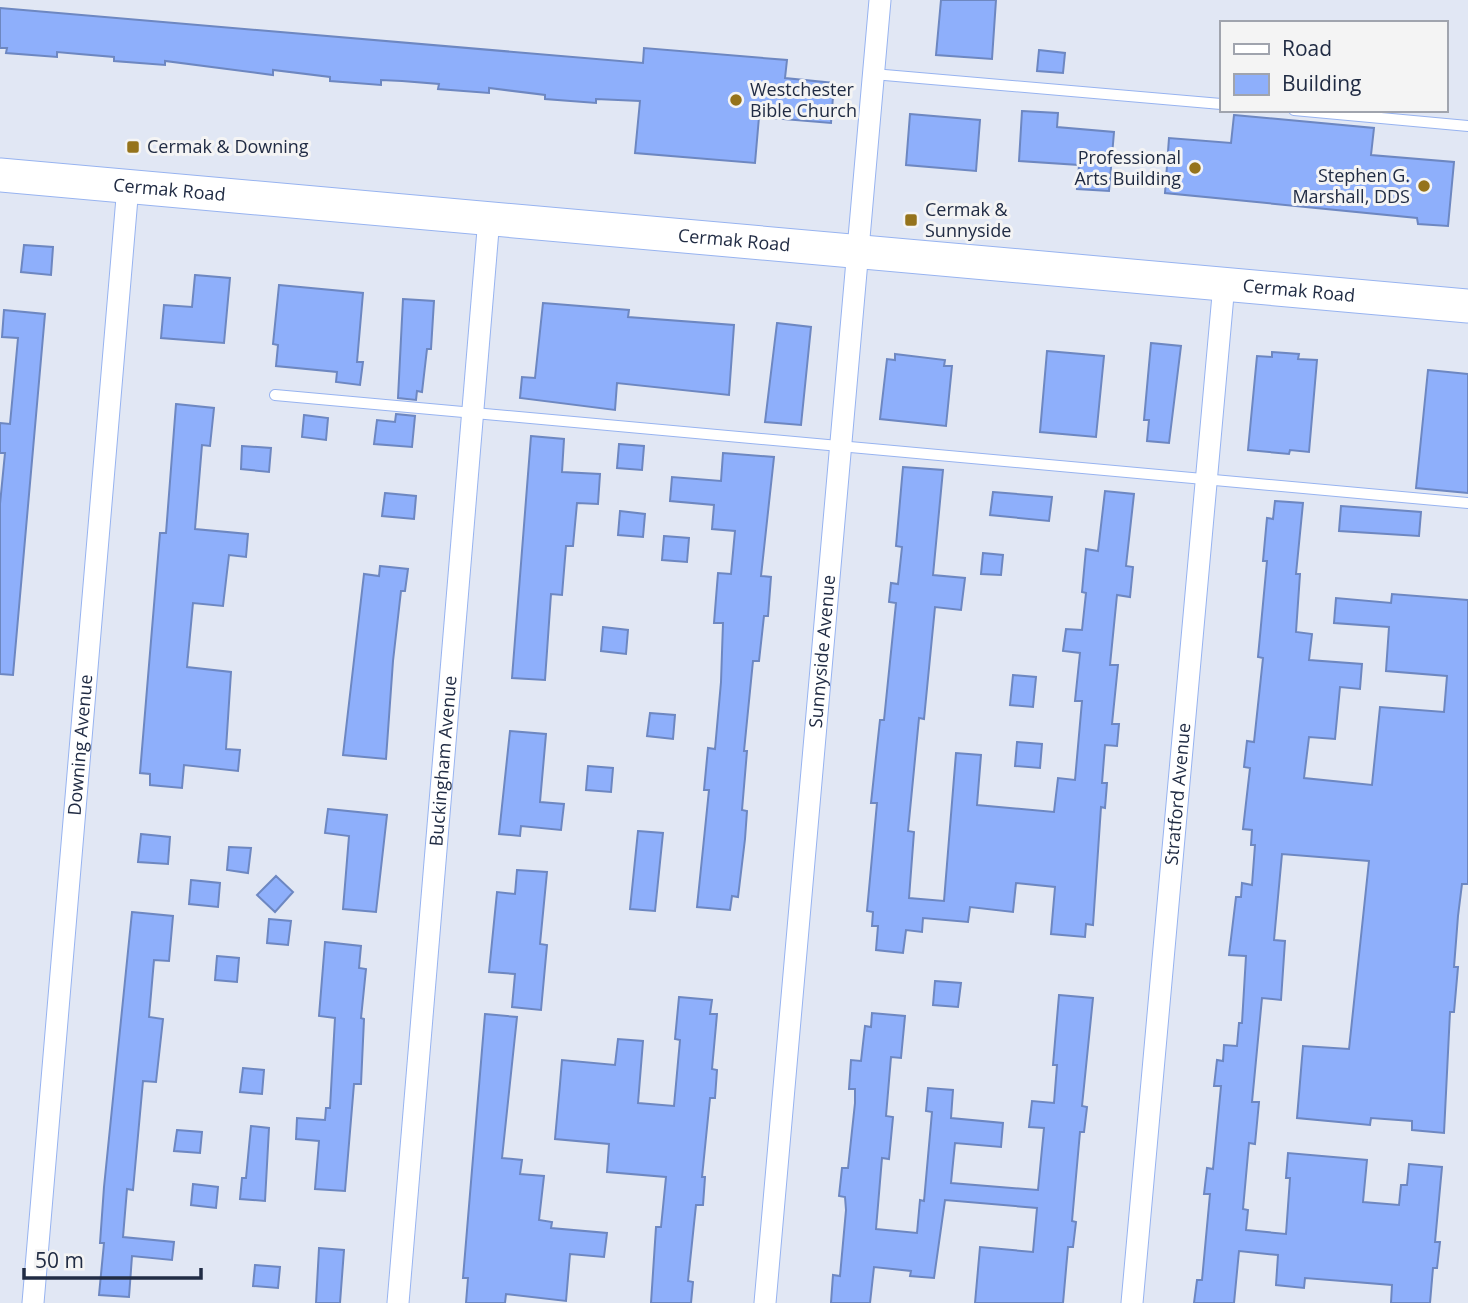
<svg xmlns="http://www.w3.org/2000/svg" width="1468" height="1303" viewBox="0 0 1468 1303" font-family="'Open Sans',sans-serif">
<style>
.building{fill:#8eaffb;stroke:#6d87c1;stroke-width:2}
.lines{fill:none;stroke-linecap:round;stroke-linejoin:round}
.lane-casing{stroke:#97b3f0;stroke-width:12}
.street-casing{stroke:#97b3f0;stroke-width:23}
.primary-casing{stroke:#97b3f0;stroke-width:35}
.lane{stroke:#fff;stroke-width:10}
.street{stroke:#fff;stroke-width:21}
.primary{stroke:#fff;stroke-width:33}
.poi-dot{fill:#95731b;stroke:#f4f4f4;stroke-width:2.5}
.labels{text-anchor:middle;stroke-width:6;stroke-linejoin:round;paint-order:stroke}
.poi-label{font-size:18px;fill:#212c44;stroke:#f4f4f4;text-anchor:start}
.street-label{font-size:18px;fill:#212c44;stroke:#f4f4f4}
</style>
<rect width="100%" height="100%" fill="#e1e7f4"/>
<!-- building -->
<path class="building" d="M941 0H996L992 59 936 55Z
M0 8 643 63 644 48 787 60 785 78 834 83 831 123 759 117 755 163 635 153 640 101 596 99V103L545 99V95L489 88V93L438 89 439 84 402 81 381 80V85L330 81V77L273 70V75L165 61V65L114 61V57L79 54 57 52V57L6 53 7 48H0Z
M1039 50 1065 53 1063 73 1037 71Z
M1022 111 1058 113 1057 127 1114 132 1109 191 1077 189 1079 165 1019 161Z
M910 114 980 120 976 171 906 165Z
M1234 115 1374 128 1371 155 1454 162 1448 226 1418 224 1417 218 1165 193 1169 138 1231 143Z
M24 245 53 247 51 275 21 272Z
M195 275 230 278 224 343 161 338 164 305 192 307Z
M279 285 363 293 357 362H363L360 385 336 382 337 372 276 366 278 345 273 344Z
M403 299 434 301 431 349H427L422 392 417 391 416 400 398 398Z
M543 303 629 310 628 317 734 325 729 395 617 383 615 410 520 398 522 377 535 378Z
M4 310 45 314 13 675 0 674V504L5 453H0V423L10 424 18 338 2 337Z
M777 323 811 327 801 425 765 422Z
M1151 343 1181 346 1169 443 1147 441 1149 420H1144Z
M1047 351 1104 356 1096 437 1040 432Z
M1272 352 1299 354 1298 359 1317 360 1309 452 1290 450 1289 454 1248 450 1257 356 1272 357Z
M895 354 945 360 944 366H952L946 426 880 419 887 359 895 360Z
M1428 370 1468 374V493L1416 488Z
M176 404 214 408 210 446 202 445 195 529 248 534 246 557 229 555 223 606 193 603 187 667 231 672 226 749 240 750 238 771 184 765 182 788 150 785V774L140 773 160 533H166Z
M396 414 415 416 412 447 374 444 377 420 395 422Z
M304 415 328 418 326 440 302 437Z
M531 436 564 439 562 472 600 474 598 504 577 503 573 546H566L562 595 551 594 545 680 512 678Z
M619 444 644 446 642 470 617 468Z
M242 446 271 448 269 472 241 469Z
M723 453 774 457 761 576 771 577 768 616H764L759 661H753L744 751H747L742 810 747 811 745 839 738 897 732 896 730 910 697 907 709 790H704L708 748 715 749 721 682 723 623H714L718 573 731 574 735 531 712 529 714 505 670 501 672 477 721 481Z
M903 467 943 470 933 575 965 578 961 610 935 607 924 719 919 718 908 831 914 832 909 898 944 901 956 753 981 755 977 805 1054 812 1058 778 1075 780 1082 701H1075L1080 653 1063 651 1066 629 1082 630 1086 593 1082 592 1086 549 1098 551 1105 491 1134 494 1126 566 1133 567 1130 597 1117 595 1110 665H1118L1112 724H1119L1117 746 1105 745 1102 783H1107L1105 808 1101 807 1093 925 1086 924 1085 937 1051 934 1055 887 1016 883 1013 912 970 907 968 922 923 918 922 932 906 930 903 953 876 950 878 926H872L873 912 867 911 877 803H871L880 720H884L896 603 889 602 891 583 898 584 902 547 896 546Z
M993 492 1052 497 1049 521 990 515Z
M385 493 416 496 414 519 382 516Z
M1275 501 1303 503 1296 574H1300L1296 632 1312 634 1309 660 1362 664 1360 689 1340 687 1335 739 1309 737 1304 778 1372 785 1380 707 1444 712 1447 676 1386 671 1389 627 1334 623 1336 598 1391 603 1392 594 1468 600V884H1462L1458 916 1454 967H1458L1454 1012H1450L1444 1133 1412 1130V1121L1371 1118 1370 1125 1297 1118 1303 1046 1349 1049 1369 861 1282 854 1274 940 1285 941 1281 1000 1262 998 1252 1102H1259L1255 1144 1249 1143 1243 1209 1248 1210 1246 1230 1286 1234 1290 1178H1286L1288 1153 1367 1160 1363 1202 1399 1205 1401 1185H1407L1409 1164 1442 1167 1435 1242H1440L1437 1268H1433L1430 1303H1391L1392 1285 1305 1278 1304 1288 1276 1285 1278 1255 1239 1251 1234 1303H1194L1197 1280H1202L1210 1194H1204L1207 1168 1213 1169 1221 1086H1214L1217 1060 1223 1061 1224 1045 1237 1046 1239 1023H1242L1246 956 1229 955 1236 897H1241L1242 883 1252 885 1255 845H1251L1252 830 1243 829 1250 768 1244 767 1247 741 1254 742 1263 658 1258 657 1267 561H1263L1267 518 1273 519Z
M1341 506 1421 512 1419 536 1339 531Z
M620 511 645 514 643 537 618 535Z
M664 536 689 538 687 562 662 560Z
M983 553 1003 555 1001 575 981 574Z
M380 566 408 569 405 591H401L393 661 386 759 343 755 364 574 379 576Z
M603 627 628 630 626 654 601 651Z
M1013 675 1036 677 1033 707 1010 705Z
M650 713 675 715 673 739 647 736Z
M510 731 546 734 540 802 564 804 561 830 521 826 520 836 499 834Z
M1017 742 1042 744 1040 768 1015 766Z
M588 766 613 768 611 792 586 790Z
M328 809 387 815 376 912 343 909 349 836 325 833Z
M638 831 663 833 655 911 630 909Z
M141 834 170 837 168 864 138 862Z
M229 847 251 848 248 873 227 870Z
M517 870 547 872 540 944 547 945 541 1010 512 1007 515 974 489 972 497 892 515 894Z
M276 876 293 892 275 912 257 895Z
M191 880 220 883 218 907 189 904Z
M132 912 173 916 169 961 154 960 149 1017 163 1019 156 1082 143 1081 133 1190 127 1189 123 1237 174 1242 172 1260 132 1256 129 1297 99 1295 104 1243H100L104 1187Z
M269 919 291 921 288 945 267 943Z
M325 942 361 946 359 968 366 969 361 1018 364 1019 361 1084H354L345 1191 315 1189 319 1141 296 1139 297 1118 325 1120 326 1108H330L335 1018 319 1016Z
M217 956 239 958 237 982 215 980Z
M935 981 961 983 958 1007 933 1005Z
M1059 995 1093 998 1082 1106 1087 1107 1084 1132H1080L1072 1221 1076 1222 1073 1247H1068L1063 1303H975L980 1247 1033 1252 1037 1208 945 1200 934 1278 910 1276 911 1271 874 1267 870 1303H831L833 1275 840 1276 846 1210 845 1197 839 1196 842 1168H848L855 1103V1089H849L851 1060 861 1061 865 1026 871 1027 872 1013 905 1016 901 1058 891 1057 886 1116 893 1117 889 1159 882 1158 876 1229 917 1233 920 1200 924 1201 932 1112 926 1111 928 1088 953 1090 951 1118 1003 1123 1001 1147 955 1143 951 1183 1038 1190 1044 1128 1029 1127 1032 1101 1054 1103 1057 1065H1053Z
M679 997 712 1000 710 1014H717L712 1069 717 1070 715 1098H710L702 1177H705L703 1205H696L688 1281 693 1282 691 1303H651L656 1227H661L666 1177 607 1172 609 1144 555 1139 560 1084 562 1060 615 1065 618 1039 643 1041 638 1103 674 1106 680 1040 675 1039Z
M485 1014 517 1017 502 1158 522 1160 520 1174 544 1176 539 1220 552 1222 551 1228 607 1233 604 1257 570 1254 566 1301 506 1294 505 1303H466L468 1278H463Z
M243 1068 264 1070 262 1094 240 1092Z
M251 1126 269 1128 265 1201 240 1199 242 1178H246Z
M177 1130 202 1132 200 1153 174 1151Z
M193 1184 218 1187 216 1208 191 1205Z
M319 1248 344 1250 340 1303H316Z
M255 1265 280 1267 278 1288 253 1286Z"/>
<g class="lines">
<!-- lane casing -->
<g class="lane-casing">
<path id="lane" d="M873 74 1221 104
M1294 110 1468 126
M275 395 1468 503"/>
</g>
<!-- street casing -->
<g class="street-casing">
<g id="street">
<path id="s1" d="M33 1303 128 186"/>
<path id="s2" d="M398 1303 489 218"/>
<path id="s3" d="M765 1303 880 0"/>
<path id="s4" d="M1132 1303 1224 284"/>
</g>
</g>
<!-- primary casing -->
<g class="primary-casing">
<g id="primary">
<path id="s5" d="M0 175 1468 306"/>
</g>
</g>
<!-- lane -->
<use href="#lane" class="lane"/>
<!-- street -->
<use href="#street" class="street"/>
<!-- primary -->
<use href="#primary" class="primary"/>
</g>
<!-- markers -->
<g class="poi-dot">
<circle cx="736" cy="100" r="7"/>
<rect x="126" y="140" width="14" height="14" rx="3.5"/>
<circle cx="1195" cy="168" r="7"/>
<circle cx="1424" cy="186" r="7"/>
<rect x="904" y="213" width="14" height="14" rx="3.5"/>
</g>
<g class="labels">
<!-- poi labels -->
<g class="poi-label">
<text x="750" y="96">Westchester<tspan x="750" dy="21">Bible Church</tspan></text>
<text x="147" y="153">Cermak &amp; Downing</text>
<text x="1181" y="164" text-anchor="end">Professional<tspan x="1181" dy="21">Arts Building</tspan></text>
<text x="1410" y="182" text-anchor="end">Stephen G.<tspan x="1410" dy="21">Marshall, DDS</tspan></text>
<text x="925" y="216">Cermak &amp;<tspan x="925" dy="21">Sunnyside</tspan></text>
</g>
<!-- street labels -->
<g class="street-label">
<text dy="6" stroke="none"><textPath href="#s5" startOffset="170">Cermak Road</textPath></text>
<text dy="6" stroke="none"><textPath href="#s5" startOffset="737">Cermak Road</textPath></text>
<text dy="6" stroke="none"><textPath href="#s5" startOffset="1304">Cermak Road</textPath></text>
<text dy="6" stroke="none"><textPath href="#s3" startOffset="654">Sunnyside Avenue</textPath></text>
<text dy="6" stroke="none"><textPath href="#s1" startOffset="560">Downing Avenue</textPath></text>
<text dy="6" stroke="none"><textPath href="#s2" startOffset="544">Buckingham Avenue</textPath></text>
<text dy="6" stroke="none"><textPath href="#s4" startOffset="511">Stratford Avenue</textPath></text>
</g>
</g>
<!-- legend -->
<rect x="1220" y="21" width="228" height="91" fill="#f4f4f4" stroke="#a0a4ae" stroke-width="2"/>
<rect x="1234" y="44" width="35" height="10" fill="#ffffff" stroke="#a0a4ae" stroke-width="2"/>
<text x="1282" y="56" font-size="21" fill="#212c44">Road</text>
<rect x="1234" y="74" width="35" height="21" fill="#8eaffb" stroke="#a0a4ae" stroke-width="2"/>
<text x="1282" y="91" font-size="21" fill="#212c44">Building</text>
<!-- scale -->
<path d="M24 1268v10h177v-10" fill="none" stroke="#212c44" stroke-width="3.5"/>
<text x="35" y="1268" font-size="21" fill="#212c44" stroke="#f4f4f4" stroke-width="5" paint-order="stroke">50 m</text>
</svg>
